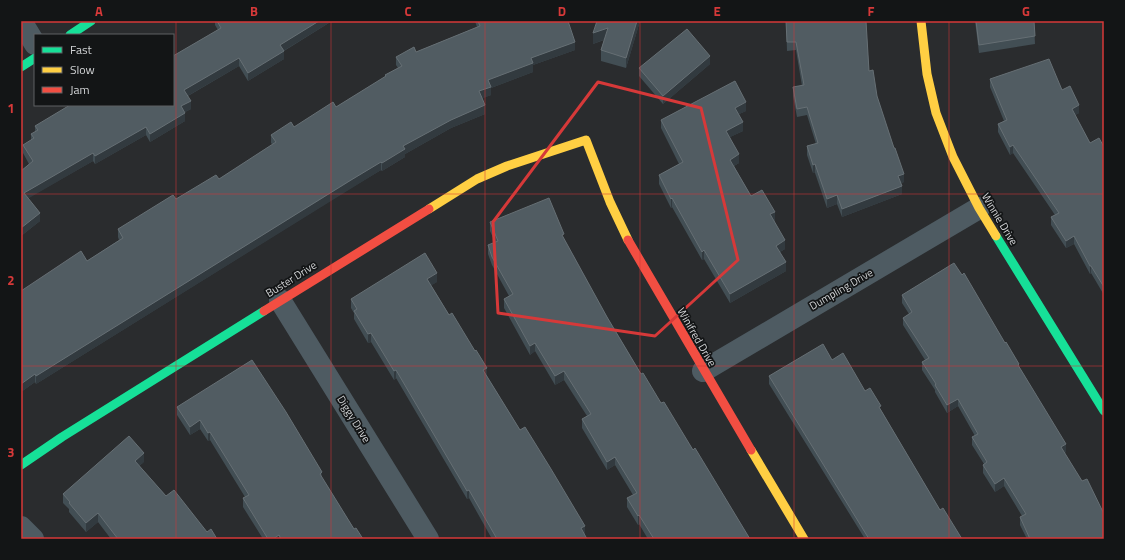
<svg xmlns="http://www.w3.org/2000/svg" width="1125" height="560" viewBox="0 0 1125 560" font-family="'Titillium Web',sans-serif">
<style>
.lines{fill:none;stroke-linecap:round;stroke-linejoin:round}
.street{stroke:#4e5b62;stroke-width:22}
.fast{stroke:#16e098;stroke-width:9}
.slow{stroke:#ffcf43;stroke-width:9}
.jam{stroke:#f24e42;stroke-width:9}
.wall{fill:#424e54}
.shaded-wall{fill:#323a3f}
.building{fill:#515c62;stroke:#666f74}
.marked{fill:none;stroke:#d63939;stroke-width:3;stroke-linejoin:round}
.grid{fill:none;stroke:#d63939;stroke-width:1;stroke-opacity:0.55}
.labels{text-anchor:middle;stroke-width:3.5;stroke-linejoin:round;paint-order:stroke}
.street-label{font-size:11px;fill:#d2d4d6;stroke:#131516}
.neatline{fill:none;stroke:#d63939;stroke-width:1.5}
.grid-label{font-size:13px;text-anchor:middle;font-weight:bold;fill:#d63939}
</style>
<rect width="100%" height="100%" fill="#2a2c2e"/>
<g class="lines">
<!-- street -->
<path class="street" d="M21 21 35 44
M280 300 428 539
M703 371 979 208
M21 527 33 539"/>
<!-- fast -->
<path class="fast" d="M70 35 91 21
M21 67 35 58
M996 236 1104 411
M21 465 62 437 264 311"/>
<!-- slow -->
<path class="slow" d="M921 21 927 74 936 113 953 157 979 208 996 236
M429 209 477 179 507 166 586 140 610 202 628 240
M751 450 804 539"/>
<!-- jam -->
<path class="jam" d="M628 240 751 450
M264 311 429 209"/>
</g>
<!-- wall -->
<path class="wall" d="M215 21H332L284 51V59L248 81 239 66 188 96 191 109 185 112V121L150 142 146 135 95 164 93 161 28 198 40 221 21 236V171L29 164 23 153V145L31 140V134L35 132V126L173 105 218 30 215 25Z
M475 21H568L575 50 533 65V72L491 88V95L482 98 485 114 451 128 405 154V157L382 171 381 170 351 188 36 384 35 382 21 392V291L87 261 119 240 118 237V229L176 199 219 179 273 145 271 143V135L294 127 336 107 385 77V75L398 68 396 65V57L416 52 477 27Z
M597 21H640L626 68 601 61V50L604 40 593 44Z
M786 21H866L869 71 904 182 901 183 902 194 842 217 837 204 827 208 815 173H813L807 155V146L816 144 807 115 797 117 793 96V87L802 86 796 50 787 51Z
M975 21H1034L1035 44 979 53Z
M710 64 663 104 639 76V68Z
M990 79 1062 90 1079 113 1075 115 1090 143 1104 147V295L1091 273 1090 274 1074 244 1066 248 1051 225V217L1055 215 1013 153 1010 155 998 132V124L1004 121 990 87Z
M746 111 739 114 743 131 730 137 739 163 734 166 751 196 775 220 774 221 785 249 780 252 786 271 730 303 704 259 702 260 672 207 671 208 659 184V175L679 164 661 128V120Z
M490 222 564 239 607 317 641 374 693 450 750 539H648L639 524 638 525 627 507V498L633 495 615 465 607 470 582 428V419L587 416 564 380 555 385 535 351 530 355 504 308V299L509 296 492 265 488 254V245L495 242 490 231Z
M437 282 431 285 587 539H492L469 498 467 499 396 378 394 380 371 342 368 343 354 319V313L351 308V299Z
M902 295 1005 343 1019 367 1066 452 1064 453 1104 539H1027L1020 525V517L1022 516 1004 486 995 492 983 473V465L984 464 972 445V437L975 436 958 406 947 413 935 392V390L922 370V362L925 360 903 325V318L909 314 902 303Z
M832 360 865 391 881 410 940 510 962 539H865L769 384V376Z
M177 407 322 478 354 529 363 539H263L243 507V498L245 497 210 440 208 441 200 429 190 435 177 415Z
M144 462 139 466 166 496 207 532 217 539H111L98 522 86 532 69 512V509L63 503V494Z"/>
<!-- shaded-wall -->
<path class="shaded-wall" d="M319 21H332L280 53V45Z
M637 21H640L626 68V58Z
M608 28V38L593 44V33Z
M575 42V50L533 65V72L491 88V95L479 100V91L488 80 531 58Z
M284 51V59L248 81V73Z
M710 56V64L663 104V96Z
M239 58V66L184 98V90Z
M191 101V109L181 114V106Z
M746 102V111L735 116V108Z
M485 105V114L451 128 405 154V157L382 171V163L403 146 451 120Z
M1079 105V113L1072 117V109Z
M185 113V121L150 142V134Z
M743 122V131L726 139V131Z
M146 127V135L95 164V156Z
M1013 145V153L1010 155V147Z
M93 153V161L24 201V193Z
M739 154V163L730 168V160Z
M381 162V170L36 384V376Z
M815 164V173H813V165Z
M904 174V182L898 184V176Z
M902 186V194L842 217V209Z
M837 195V204L827 208V199Z
M672 198V207L671 208V199Z
M775 212V220L770 223V214Z
M40 213V221L21 236V228Z
M1074 236V244L1066 248V241Z
M785 240V249L776 254V246Z
M704 250V259L702 260V252Z
M786 262V271L730 303V294Z
M1090 266H1091V273L1090 274Z
M437 273V282L427 288V279Z
M371 333V342L368 343V334Z
M535 343V351L530 355V346Z
M487 368V376L483 370Z
M396 370V378L394 380V371Z
M564 371V380L555 385V376Z
M35 374V382L21 392V384Z
M958 399V406L947 413V405Z
M200 420V429L190 435V427Z
M210 432V440L208 441V433Z
M1066 444V452L1061 455V447Z
M144 453V462L135 469V461Z
M615 457V465L607 470V462Z
M322 472V480L320 474Z
M1004 478V486L995 492V484Z
M469 490V498L467 499V491Z
M98 513V522L86 532V523Z
M639 515V524L638 525V516Z
M585 526V534L581 537V528Z
M279 535V539H273Z"/>
<!-- building -->
<path class="building" d="M217 21H319L280 45 284 51 248 73 239 58 184 90 191 101 181 106 185 113 150 134 146 127 95 156 93 153 24 193 40 213 21 228V171L33 161 23 145 34 138 31 134 38 130 35 126 70 105H173V56L221 28Z
M478 21H568L575 42 531 58 533 63 488 80 491 87 479 91 485 105 451 120 403 146 405 149 382 163 381 162 351 180 36 376 35 374 21 384V291L81 251 87 261 123 238 118 229 173 195 176 199 216 175 219 179 276 142 271 135 291 122 294 127 333 102 336 107 386 76 385 75 402 66 396 57 414 47 416 52 480 26Z
M597 21H637L626 58 601 50 608 28 593 33Z
M786 21H866L869 71 873 70 877 96 894 148H895L904 174 898 176 902 186 842 209 837 195 827 199 815 164 813 165 807 146 818 143 807 107 797 109 793 87 804 85 796 42H787Z
M976 21H1034L1035 36 979 45Z
M687 29 710 56 663 96 639 68Z
M1049 59 1062 90 1070 86 1079 105 1072 109 1090 143 1099 138 1104 147V287L1091 266H1090L1074 236 1066 241 1051 217 1059 213 1013 145 1010 147 998 124 1007 120 990 79Z
M735 81 746 102 735 108 743 122 726 131 739 154 730 160 751 196 762 190 775 212 770 214 785 240 776 246 786 262 730 294 704 250 702 252 672 198 671 199 659 175 683 162 661 120Z
M549 198 564 234 562 235 607 317 641 374 643 373 661 403 664 402 693 450 695 448 750 539H654L639 515 638 516 627 498 637 493 615 457 607 462 582 419 591 414 564 371 555 376 535 343 530 346 504 299 513 294 492 257 488 245 498 241 490 222Z
M425 253 437 273 427 279 449 315 452 313 475 351 476 350 487 368 483 370 520 430 525 427 551 469 585 526 581 528 587 539H497L469 490 467 491 396 370 394 371 371 333 368 334 354 311 357 309 351 299Z
M954 263 962 275 964 273 1005 343 1006 342 1019 364 1018 365 1066 444 1061 447 1082 481 1087 479 1104 514V537L1099 539H1030L1020 517 1026 514 1004 478 995 484 983 465 987 462 972 437 978 434 958 399 947 405 935 385 936 384 922 362 929 358 903 318 912 312 902 295Z
M823 344 832 360 843 353 865 391 870 388 881 406 879 407 940 510 943 508 962 539H869L769 376Z
M252 360 286 412 322 472 320 474 354 529 356 528 363 539H281L279 535 273 539H268L243 498 249 495 210 432 208 433 200 420 190 427 177 407Z
M129 436 144 453 135 461 166 496 174 490 207 532 211 529 217 539H118L98 513 86 523 69 503 70 502 63 494Z"/>
<!-- marked area -->
<path class="marked" d="M598 82 701 108 738 260 655 336 498 313 493 222Z"/>
<!-- grid -->
<path class="grid" d="M176 21V539M331 21V539M485 21V539M640 21V539M794 21V539M949 21V539M21 194H1104M21 366H1104"/>
<g class="labels">
<!-- street labels -->
<g class="street-label">
<text transform="translate(1000 219) rotate(59)" y="4">Winnie Drive</text>
<text transform="translate(291 279) rotate(-32)" y="4">Buster Drive</text>
<text transform="translate(841 289) rotate(-30)" y="4">Dumpling Drive</text>
<text transform="translate(697 337) rotate(60)" y="4">Winifred Drive</text>
<text transform="translate(354 419) rotate(58)" y="4">Diggy Drive</text>
</g>
</g>
<!-- border -->
<rect width="1125" height="560" fill="none" stroke="#131516" stroke-width="44"/>
<!-- legend -->
<rect x="34" y="34" width="140" height="72" fill="#131516" stroke="#5f6163"/>
<rect x="42" y="47" width="20" height="6" fill="#16e098" stroke="#5f6163"/>
<text x="70" y="54" font-size="12" fill="#d2d4d6">Fast</text>
<rect x="42" y="67" width="20" height="6" fill="#ffcf43" stroke="#5f6163"/>
<text x="70" y="74" font-size="12" fill="#d2d4d6">Slow</text>
<rect x="42" y="87" width="20" height="6" fill="#f24e42" stroke="#5f6163"/>
<text x="70" y="94" font-size="12" fill="#d2d4d6">Jam</text>
<rect x="22" y="22" width="1081" height="516" class="neatline"/>
<g class="grid-label">
<text x="99" y="16">A</text>
<text x="254" y="16">B</text>
<text x="408" y="16">C</text>
<text x="562" y="16">D</text>
<text x="717" y="16">E</text>
<text x="871" y="16">F</text>
<text x="1026" y="16">G</text>
<text x="11" y="113">1</text>
<text x="11" y="285">2</text>
<text x="11" y="457">3</text>
</g>
</svg>
